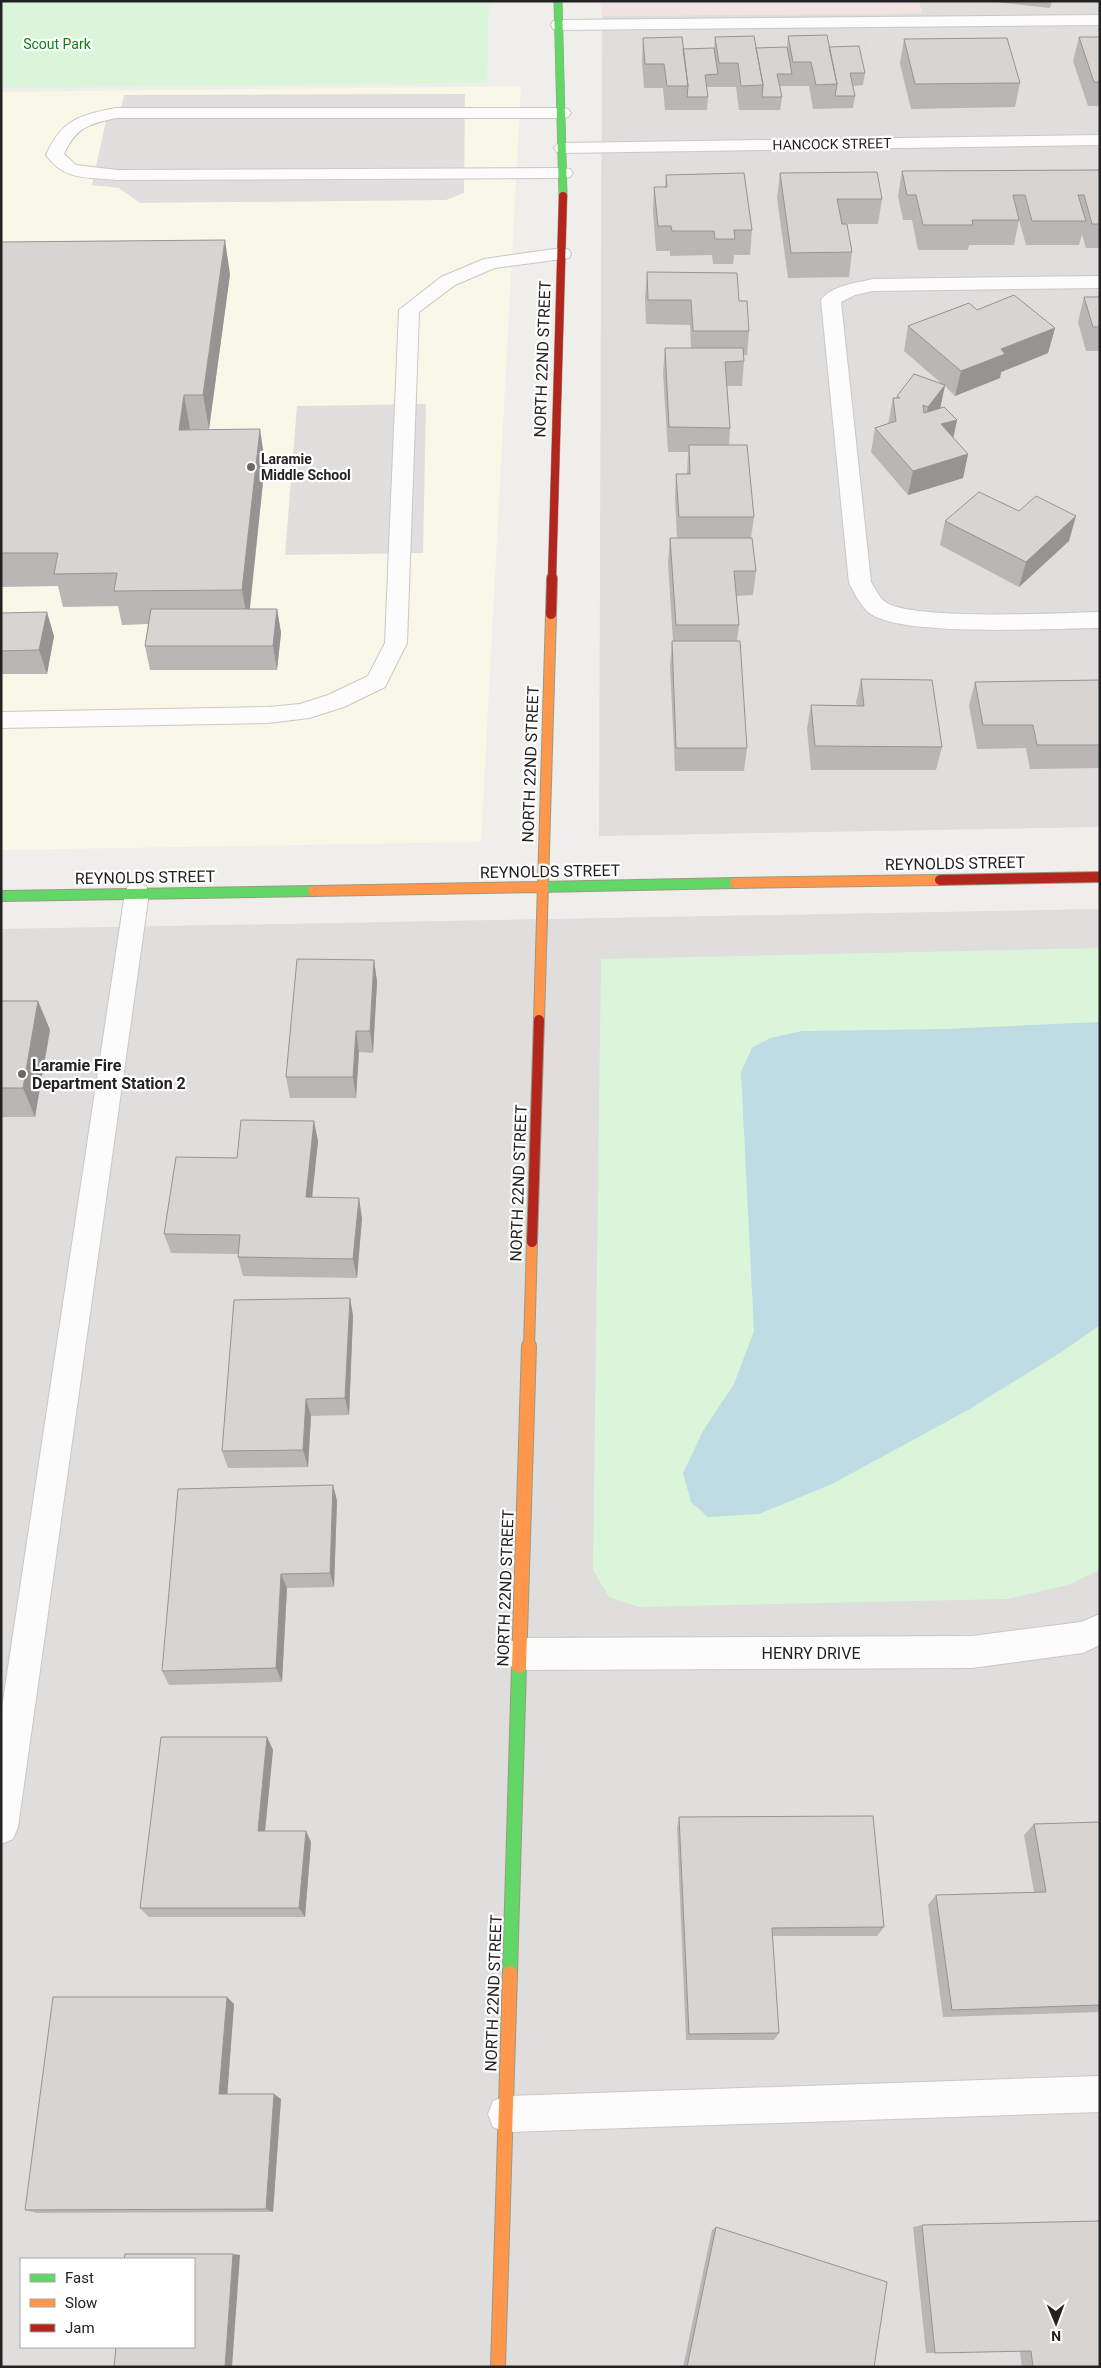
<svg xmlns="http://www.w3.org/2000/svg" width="1101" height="2368" viewBox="0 0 1101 2368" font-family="Roboto,sans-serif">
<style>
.residential{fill:#dfdedc;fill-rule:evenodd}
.commercial{fill:#f1e3e1}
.education{fill:#f8f7e8}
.park{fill:#daf5da}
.parking{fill:#e0dfde}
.water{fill:#bfdbe3}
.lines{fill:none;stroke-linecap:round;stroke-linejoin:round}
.lane-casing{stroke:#c9c8c7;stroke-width:2}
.street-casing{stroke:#c9c8c7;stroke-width:2}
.fast-far2-casing{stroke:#999a82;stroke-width:9}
.fast-far1-casing{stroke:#999a82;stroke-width:12}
.fast-casing{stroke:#999a82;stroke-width:16}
.slow-far1-casing{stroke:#999a82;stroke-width:12}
.slow-casing{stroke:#999a82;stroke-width:16}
.jam-far1-casing{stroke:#999a82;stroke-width:9}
.jam-casing{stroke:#999a82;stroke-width:12}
.lane{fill:#fdfcfc;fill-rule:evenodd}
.street{fill:#fdfcfc;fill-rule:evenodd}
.fast-far2{stroke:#63d668;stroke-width:8}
.fast-far1{stroke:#63d668;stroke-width:10}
.fast{stroke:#63d668;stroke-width:14}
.slow-far1{stroke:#ff974d;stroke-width:10}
.slow{stroke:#ff974d;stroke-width:14}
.jam-far1{stroke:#b3261e;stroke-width:8}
.jam{stroke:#b3261e;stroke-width:10}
.wall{fill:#b9b6b5}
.shaded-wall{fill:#969493}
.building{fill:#d7d4d2;stroke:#969493}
.poi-dot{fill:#6a6968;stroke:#fff;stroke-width:2}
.labels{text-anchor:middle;stroke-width:4.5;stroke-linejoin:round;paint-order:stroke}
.far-park-label{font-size:14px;fill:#0c8416;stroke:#fff}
.far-street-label{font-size:14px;fill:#222;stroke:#fff}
.far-poi-label{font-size:14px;font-weight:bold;fill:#222;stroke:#fff;text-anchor:start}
.street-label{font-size:16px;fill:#222;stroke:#fff}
.poi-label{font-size:16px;font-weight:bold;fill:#222;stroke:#fff;text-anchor:start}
</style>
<rect width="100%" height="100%" fill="#f0eeeb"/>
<!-- residential -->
<path class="residential" d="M919 1H1100V827L599 836 602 16 921 13Z
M1100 909V2367H1V929ZM21 2259H194V2347H21Z"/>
<!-- commercial -->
<path class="commercial" d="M601 1H919L922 13 602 16Z"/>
<!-- education -->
<path class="education" d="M521 86 481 842 1 850V92Z"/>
<!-- park -->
<path class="park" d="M1 1H489L487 83 1 88Z
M1100 948V1570L1068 1585 1007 1599 639 1607 609 1597 593 1570 601 959Z"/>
<!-- parking -->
<path class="parking" d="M1100 16V48L870 51 861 20Z
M465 94 464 193 446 200 140 203 119 188 92 185 108 112 120 111 124 95Z
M426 404 423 553 285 555 297 406Z"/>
<!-- water -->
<path class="water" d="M1100 1022V1325L1063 1351 968 1410 832 1484 759 1514 708 1517 691 1502 683 1473 703 1431 734 1384 754 1331 741 1072 752 1048 770 1038 802 1031 946 1029Z"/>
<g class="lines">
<!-- lane casing -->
<g class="lane-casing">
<path id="lane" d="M1100 15V25L559 30 553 29 551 25 553 21 559 20Z
M116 108H562L568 109 571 113 568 117 562 118H116C89 124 76 127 64 154L76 165 117 170 564 168 570 169 573 173 570 177 564 178 117 180C88 177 64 181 46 155 62 119 80 115 116 108Z
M562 248 569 250 571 254 569 258 495 268 455 285 419 312 407 643 385 687 344 707 309 718 268 723 1 728V712L268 707 300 704 328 695 368 676 385 643 399 310 441 277 484 259Z
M1100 276V288L873 291 855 295 841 302 871 582C875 588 879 597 884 601 907 621 1062 613 1100 612V628C1056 628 897 638 868 612 860 605 854 592 849 583L821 300C832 285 857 283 873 279Z
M137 884 146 886 149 893 18 1827 13 1839 1 1844V1714L125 893 128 886Z
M1100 2076V2112L506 2132 493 2127 488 2114 493 2101 506 2096Z"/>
</g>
<!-- street casing -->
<g class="street-casing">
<path id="street" d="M1100 135V145L563 153 557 152 554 148 557 144 563 143Z
M1100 1614V1645L1083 1653 972 1668 519 1670 508 1665 503 1654 508 1643 519 1638 972 1636 1081 1622Z"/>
</g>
<!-- fast-far2 casing -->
<g class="fast-far2-casing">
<path id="fast-far2" d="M558 1 563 196"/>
</g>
<!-- fast-far1 casing -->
<g class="fast-far1-casing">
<path id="fast-far1" d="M540 887 735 883
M1 896 313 891"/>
</g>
<!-- fast casing -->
<g class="fast-casing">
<path id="fast" d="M510 1973 519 1666"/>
</g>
<!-- slow-far1 casing -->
<g class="slow-far1-casing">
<path id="slow-far1" d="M735 883 940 880
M313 891 540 887
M539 1020 551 614
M529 1347 532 1242"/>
</g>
<!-- slow casing -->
<g class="slow-casing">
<path id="slow" d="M519 1666 529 1346
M498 2367 510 1973"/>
</g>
<!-- jam-far1 casing -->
<g class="jam-far1-casing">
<path id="jam-far1" d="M552 579 563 196"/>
</g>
<!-- jam casing -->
<g class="jam-casing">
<path id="jam" d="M551 614 552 578
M940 880 1100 877
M532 1242 539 1020"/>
</g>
<!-- lane -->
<use href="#lane" class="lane"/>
<!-- street -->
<use href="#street" class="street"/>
<!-- fast-far2 -->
<use href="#fast-far2" class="fast-far2"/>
<!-- fast-far1 -->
<use href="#fast-far1" class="fast-far1"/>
<!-- fast -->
<use href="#fast" class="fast"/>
<!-- slow-far1 -->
<use href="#slow-far1" class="slow-far1"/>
<!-- slow -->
<use href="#slow" class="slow"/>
<!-- jam-far1 -->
<use href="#jam-far1" class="jam-far1"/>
<!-- jam -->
<use href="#jam" class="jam"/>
</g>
<!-- wall -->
<path class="wall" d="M987 1H1052L1050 8Z
M788 36 829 47 865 73 863 85 853 86 855 96 853 108 813 109 809 86H780L782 97 780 110H739L736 87H706L708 97 707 110H665L663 88H644L642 62 643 38 683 49 714 48 715 37 756 48 787 47Z
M1079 37H1100V106H1088L1073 61Z
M904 39 1020 83 1015 107 911 109 900 64Z
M1100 170V248H1086L1082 234 1079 245H1026L1019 220 1014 245H969L968 250H918L912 220H903L898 196 902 171Z
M780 173 882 199 878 224H841L852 252 849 277 788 278 777 198Z
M666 175 752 230 750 255H734L733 264H713L712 255 670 256V251H656L653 212 654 187H665Z
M1 242 230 274 209 429 190 430 265 463 250 609H277L281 633 277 670H150L145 646 148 624 122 625 118 606 63 607 58 586 1 587Z
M647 272 739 301 749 331 747 355H744V361L742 386H727L730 428 729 445 754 517 751 538 756 571 753 595 736 596 739 625 737 641 747 748 744 771H675L670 665 672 641H673L668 563 670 538H677L675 498 676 474H687L688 452H668L663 373 665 348H691L690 325 646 324 645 297Z
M1084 297H1100V351H1086L1078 322Z
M977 310 1055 328 1048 353 1001 372 1000 378 955 396 945 386 940 408 957 420 953 438 968 454 963 478 908 495 871 452 875 428 888 424 893 398H896L897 396 941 383 904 351 908 326Z
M1019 511 1069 541 1019 587 940 545 945 521Z
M1 613 54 636 47 674H1Z
M861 679 942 747 936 770H811L807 729 811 705H857L856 703Z
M1100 680V768L1030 769 1026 748 977 749 969 706 975 682Z
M374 960 377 982 373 1053 359 1052 356 1098H290L286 1077Z
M1 1001H38L50 1030 35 1117H1Z
M318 1141 312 1197 362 1218 357 1278 243 1276 238 1257V1254L171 1253 164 1234 237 1158Z
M350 1298 353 1316 349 1415 311 1416 308 1467 228 1468 222 1451Z
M333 1485 337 1501 334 1587 287 1588 282 1682 169 1685 162 1671Z
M267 1737 273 1750 265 1831 311 1842 305 1917H149L140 1908Z
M679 1817 884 1927 877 1936H772L779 2033 774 2040H686L677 1828Z
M1100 1822V2012L943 2017 928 1905 936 1895 1034 1892 1024 1835 1034 1824Z
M227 1997 234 2004 227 2094 281 2099 273 2212 37 2213 25 2210Z
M922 2225 1100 2367H1022L1020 2351 926 2353 913 2227Z
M716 2227 874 2367H683L712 2230Z"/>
<!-- shaded-wall -->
<path class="shaded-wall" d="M225 240 230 274 209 429 203 395Z
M1055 328 1048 353 1001 372 1000 378 955 396 961 371 1001 349Z
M945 385 940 409 923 432 928 407Z
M184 395 190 429 185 464 179 430Z
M957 420 952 444 941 424Z
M260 429 265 463 248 623 242 590Z
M968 454 963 478 908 495 913 471Z
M1076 516 1069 541 1019 587 1026 562Z
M277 609 281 633 277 670 273 646Z
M47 612 54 636 47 674 39 650Z
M374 960 377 982 373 1053 370 1031Z
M38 1001 50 1030 35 1117 23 1088Z
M356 1031 359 1052 356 1098 353 1077Z
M314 1121 318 1141 310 1217 306 1197Z
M359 1198 362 1218 357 1278 353 1259Z
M350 1298 353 1316 349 1415 345 1398Z
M306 1399 311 1416 308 1467 303 1450Z
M333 1485 337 1501 334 1587 330 1573Z
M281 1574 287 1588 282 1682 276 1668Z
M267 1737 273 1750 264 1841 258 1831Z
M306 1831 311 1842 305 1917 299 1908Z
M227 1997 234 2004 227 2099 219 2094Z
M274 2094 281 2099 273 2212 266 2209Z
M233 2254 240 2255 232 2367H225Z"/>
<!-- building -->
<path class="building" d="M827 35 837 84 816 85 811 62H793L788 36Z
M754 36 763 85 741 86 738 63H719L715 37Z
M682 37 688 86H667L664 64H645L643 38Z
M1079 37H1100V82H1094Z
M1007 38 1020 83 915 84 904 39Z
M859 46 865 73H850L855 96H835L837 84 829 47Z
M787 47 792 74H777L782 97H762L763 85 756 48Z
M714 48 718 74 705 75 708 97H687L688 86 683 49Z
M1100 170V224H1092L1084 195H1078L1086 221H1032L1025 195H1013L1019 220H972L973 225H923L916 195H907L902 171Z
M877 172 882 199H837L842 224H847L852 252 791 253 780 173Z
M744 173 752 230H734L735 239H715L714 231H672L671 226H658L654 187H667L666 175Z
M225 240 203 395H184L179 430 260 429 242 590 114 591 117 573 54 574 58 553H1V242Z
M647 272 737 273 739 301H747L749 331H693L691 300H648Z
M1014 295 1055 328 1001 349 1005 354 961 371 908 326 969 303 977 310Z
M1084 297H1100V327H1093Z
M665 348H743L744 361 725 362 730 428 669 427Z
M914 374 945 385 928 407 923 405 924 413 944 407 957 420 941 424 968 454 913 471 875 428 896 421 893 398H900L897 396Z
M689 445H747L754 517H679L676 474H690Z
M979 492 1019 511 1036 496 1076 516 1026 562 945 521Z
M670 538H752L756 571H734L739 625H676Z
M151 609H277L273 646H145Z
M47 612 39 650 1 651V613Z
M672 641H740L747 748H676Z
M861 679 932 680 942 747 815 746 811 705 864 706Z
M1100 680V745H1037L1033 725H983L975 682Z
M297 959 374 960 370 1031H356L353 1077H286Z
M1 1001H38L23 1088H1Z
M241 1120 314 1121 306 1197 359 1198 353 1259 238 1257 240 1235 164 1234 176 1157 237 1158Z
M350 1298 345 1398 306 1399 303 1450 222 1451 234 1300Z
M333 1485 330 1573 281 1574 276 1668 162 1671 178 1489Z
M161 1737H267L258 1831H306L299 1908H140Z
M873 1816 884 1927 772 1928 779 2033 689 2034 679 1817Z
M1100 1822V2005L952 2010 936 1895 1046 1892 1034 1824Z
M53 1997H227L219 2094H274L266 2209 25 2210Z
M1100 2221V2367H1033L1031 2351 935 2353 922 2225Z
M716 2227 887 2282 874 2367H687Z
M125 2254H233L225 2367H114L116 2347H194V2259H124Z"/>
<!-- markers -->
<g class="poi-dot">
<circle cx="251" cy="467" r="5"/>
<circle cx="22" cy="1074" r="5"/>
</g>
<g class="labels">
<!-- far-park labels -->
<g class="far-park-label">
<text x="57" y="49">Scout Park</text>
</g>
<!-- far-street labels -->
<g class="far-street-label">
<text transform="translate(832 144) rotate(-1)" y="5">HANCOCK STREET</text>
</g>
<!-- far-poi labels -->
<g class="far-poi-label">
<text x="261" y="464">Laramie<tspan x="261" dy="16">Middle School</tspan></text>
</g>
<!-- street labels -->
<g class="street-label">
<text transform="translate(542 359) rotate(-88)" y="6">NORTH 22ND STREET</text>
<text transform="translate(530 764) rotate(-88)" y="6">NORTH 22ND STREET</text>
<text transform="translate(955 863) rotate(-1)" y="6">REYNOLDS STREET</text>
<text transform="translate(550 871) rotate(-1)" y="6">REYNOLDS STREET</text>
<text transform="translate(145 877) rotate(-1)" y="6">REYNOLDS STREET</text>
<text transform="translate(518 1183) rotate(-88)" y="6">NORTH 22ND STREET</text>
<text transform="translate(505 1588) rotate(-88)" y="6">NORTH 22ND STREET</text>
<text x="811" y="1659">HENRY DRIVE</text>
<text transform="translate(493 1993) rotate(-88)" y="6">NORTH 22ND STREET</text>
</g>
<!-- poi labels -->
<g class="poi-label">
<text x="32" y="1071">Laramie Fire<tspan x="32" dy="18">Department Station 2</tspan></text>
</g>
</g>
<!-- border -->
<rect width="1101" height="2368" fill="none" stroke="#222222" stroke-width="5"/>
<!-- legend -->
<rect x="20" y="2258" width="175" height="90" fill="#ffffff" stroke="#a7a7a7"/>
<rect x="30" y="2274" width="25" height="8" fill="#63d668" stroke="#a7a7a7"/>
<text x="65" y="2283" font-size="15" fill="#222222">Fast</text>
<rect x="30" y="2299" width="25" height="8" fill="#ff974d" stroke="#a7a7a7"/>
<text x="65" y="2308" font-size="15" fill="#222222">Slow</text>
<rect x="30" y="2324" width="25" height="8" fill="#b3261e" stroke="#a7a7a7"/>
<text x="65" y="2333" font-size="15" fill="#222222">Jam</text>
<!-- north arrow -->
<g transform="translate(1056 2323) rotate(179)" stroke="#ffffff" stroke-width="4" paint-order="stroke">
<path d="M0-4L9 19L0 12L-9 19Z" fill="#222222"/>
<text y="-8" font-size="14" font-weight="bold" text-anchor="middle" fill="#222222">N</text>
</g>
</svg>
